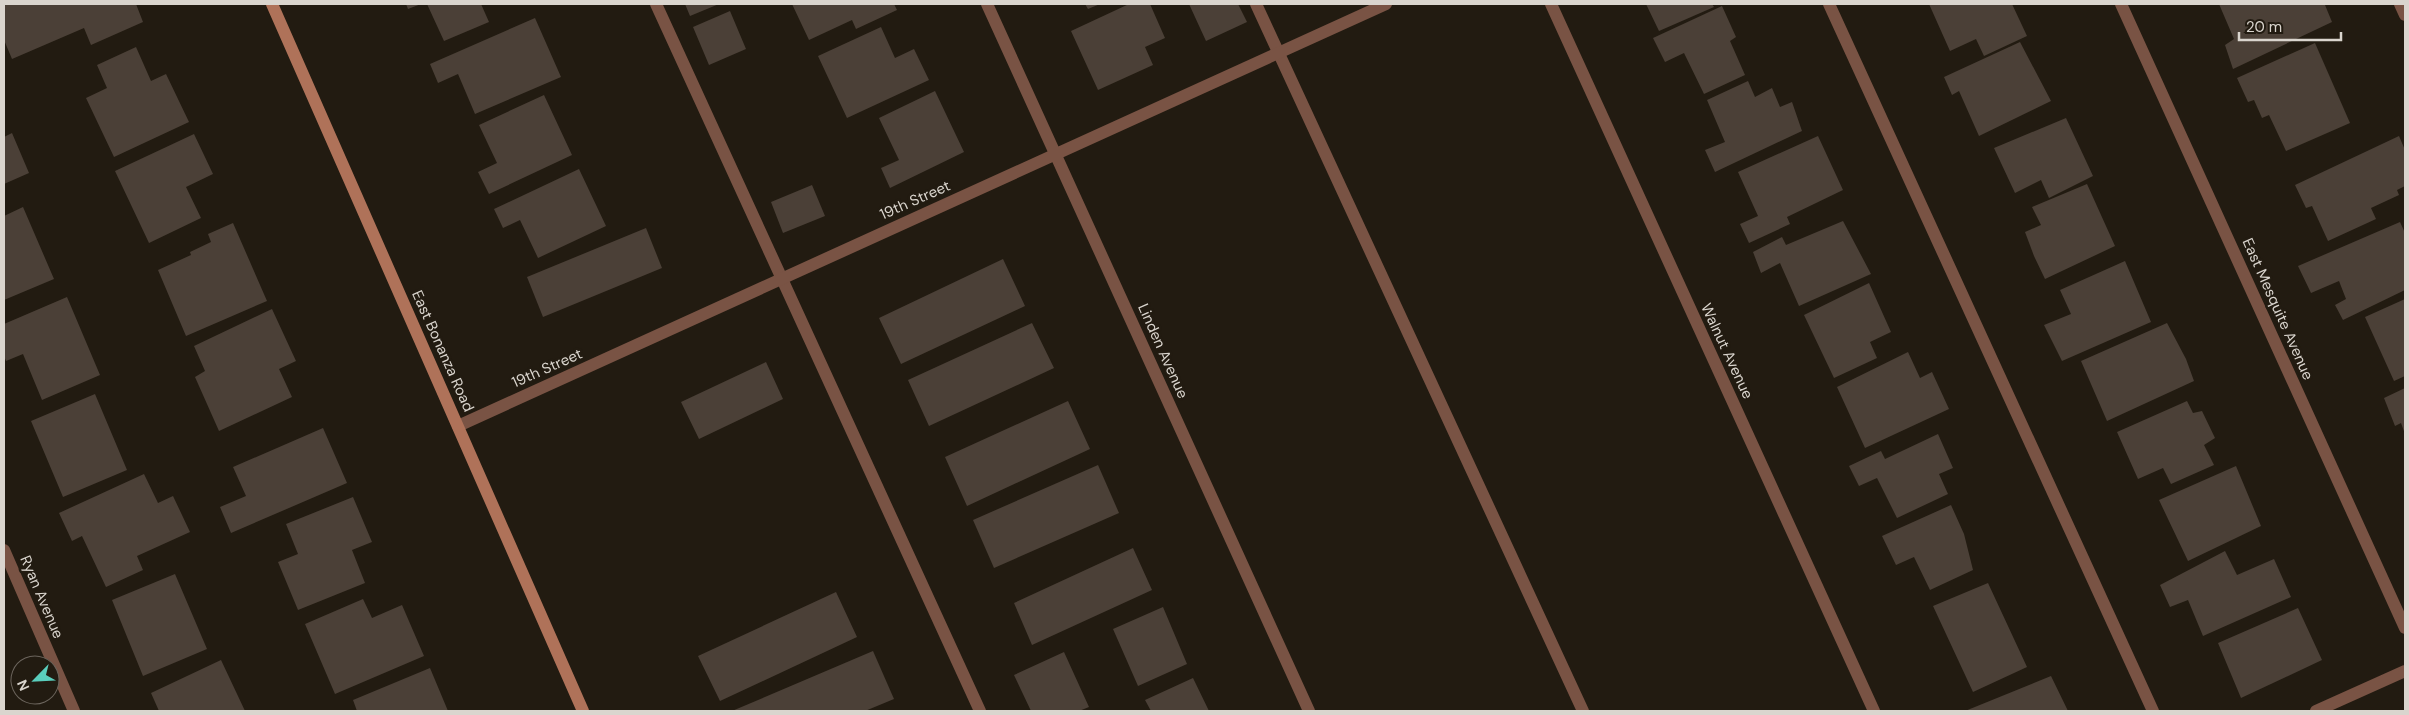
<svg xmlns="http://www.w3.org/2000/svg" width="2409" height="715" viewBox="0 0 2409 715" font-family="'DM Sans',sans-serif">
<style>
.building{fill:#4b4037}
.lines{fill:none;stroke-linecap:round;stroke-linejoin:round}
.service{stroke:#795344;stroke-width:12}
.minor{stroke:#795344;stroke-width:12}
.tertiary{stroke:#795344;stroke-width:12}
.secondary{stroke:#af7259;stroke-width:12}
.labels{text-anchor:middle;stroke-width:5;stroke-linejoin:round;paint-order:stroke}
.street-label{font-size:15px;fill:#dad5ce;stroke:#221b11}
</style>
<rect width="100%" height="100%" fill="#221b11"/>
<!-- building -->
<path class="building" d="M4 4H136L143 22 91 45 84 28 12 59 4 40Z
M406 4H421L408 9Z
M427 4H481L489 22 444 41Z
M685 4H719L690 16Z
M792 4H894L897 10 856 29 852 20 809 40Z
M1085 4H1100L1088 9Z
M1129 4H1150L1165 38 1145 47 1153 65 1098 90 1071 31Z
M1189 4H1238L1247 22 1206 41Z
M1646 4H1712L1714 7 1659 31Z
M1929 4H2012L2027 36 1984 56 1976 39 1950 51Z
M2219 4H2327L2325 5 2332 22 2233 69 2225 45 2234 39Z
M1722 6 1736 37 1730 41 1745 75 1704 94 1684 53 1665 62 1653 38Z
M730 11 746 49 709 65 693 27Z
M535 18 561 77 475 114 458 74 438 83 430 64Z
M881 27 895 58 914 49 929 80 847 118 818 56Z
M2020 42 2051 101 1979 136 1959 91 1952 95 1944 77Z
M2315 43 2350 123 2286 151 2269 115 2262 118 2254 100 2248 102 2237 78Z
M136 47 151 81 166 74 189 122 114 157 86 98 107 88 97 65Z
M1748 81 1755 97 1772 88 1780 107 1792 102 1802 131 1715 172 1705 150 1725 142 1707 100Z
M935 91 964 152 890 188 881 168 899 160 879 118Z
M544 95 572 155 489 194 478 172 497 163 479 125Z
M2066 118 2093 176 2049 198 2041 180 2015 193 1994 148Z
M12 133 29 173 4 184V137Z
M194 134 213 174 186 187 201 218 149 243 115 171Z
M1818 136 1843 190 1787 217 1790 224 1749 243 1740 224 1758 216 1738 172Z
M2399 136 2405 150V186L2397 190 2399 195 2371 208 2376 219 2328 241 2312 206 2306 208 2295 185Z
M579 169 606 226 538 258 520 220 503 228 494 209Z
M2087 184 2115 246 2045 279 2034 256 2025 232 2041 225 2032 207Z
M812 185 825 216 783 233 771 202Z
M23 207 54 279 4 300V216Z
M1843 221 1871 274 1799 306 1780 263 1761 273 1753 252 1782 237 1786 245Z
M2400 222 2405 233V290L2343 320 2335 305 2346 299 2339 281 2311 293 2298 266Z
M233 223 267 301 186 336 158 270 191 255 190 252 211 242 208 234Z
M646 228 662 268 543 317 527 277Z
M1003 259 1025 306 901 364 879 318Z
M2125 261 2151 322 2062 361 2044 325 2071 314 2060 290Z
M1869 283 1891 332 1870 342 1877 358 1834 378 1804 315Z
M67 297 100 375 42 400 23 354 6 361 4 356V324Z
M2405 299V376L2394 381 2365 317Z
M272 309 296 361 279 369 292 397 219 431 195 377 205 371 194 346Z
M1032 323 1054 368 929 426 908 380Z
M2167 323 2186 359 2194 381 2107 421 2081 361Z
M1908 352 1920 378 1932 372 1949 409 1865 448 1837 387Z
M766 362 783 399 699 439 681 402Z
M2405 388V434L2401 423 2395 426 2384 398Z
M95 394 127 470 63 497 31 421Z
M1068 401 1090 449 967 506 945 457Z
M2187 401 2193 413 2202 411 2215 438 2204 445 2214 465 2171 484 2163 468 2138 479 2117 432Z
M323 428 347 483 231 533 220 507 246 496 233 467Z
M1938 434 1953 468 1939 474 1948 494 1897 518 1877 478 1859 486 1849 466 1881 451 1885 459Z
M1098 465 1119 513 994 568 973 520Z
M2236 466 2261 526 2188 561 2159 500Z
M144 474 158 503 173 496 190 532 137 556 143 570 106 587 82 536 72 541 59 513Z
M353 497 372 542 352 550 365 583 298 610 278 562 298 554 286 524Z
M1951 505 1964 534 1973 570 1930 590 1914 557 1896 565 1882 536Z
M1133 548 1152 590 1032 645 1014 603Z
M2225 551 2237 575 2274 559 2291 597 2203 636 2188 600 2170 607 2160 585Z
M175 574 207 649 143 676 112 600Z
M1988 583 2027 667 1973 692 1933 606Z
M836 592 857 637 720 701 698 656Z
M363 599 372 618 402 605 424 656 335 694 305 624Z
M1163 607 1187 664 1138 686 1113 629Z
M2298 608 2322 660 2241 698 2218 643Z
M873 651 894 699 865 711H732Z
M1064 652 1089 707 1079 711H1031L1014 675Z
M221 660 245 711H159L151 693Z
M430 668 448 711H357L353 700Z
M2051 676 2068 711H1965Z
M1193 678 1209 711H1151L1145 700Z"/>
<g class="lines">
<!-- service -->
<path class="service" d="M656 4 980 711
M1256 4 1583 711
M1829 4 2153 711
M2400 4 2405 15"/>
<!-- minor -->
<path class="minor" d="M987 4 1309 711
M1551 4 1874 711
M2121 4 2405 628
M458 426 1386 4
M4 550 74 711"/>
<!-- tertiary -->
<path class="tertiary" d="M2316 711 2405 671"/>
<!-- secondary -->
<path class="secondary" d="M272 4 583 711"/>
</g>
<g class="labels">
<!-- street labels -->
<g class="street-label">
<text transform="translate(915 200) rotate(-24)" y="5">19th Street</text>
<text transform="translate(2278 309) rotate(66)" y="5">East Mesquite Avenue</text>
<text transform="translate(443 351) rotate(66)" y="5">East Bonanza Road</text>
<text transform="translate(1163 351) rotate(66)" y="5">Linden Avenue</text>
<text transform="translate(1727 351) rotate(65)" y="5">Walnut Avenue</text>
<text transform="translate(547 368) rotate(-24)" y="5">19th Street</text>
<text transform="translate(42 597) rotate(67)" y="5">Ryan Avenue</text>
</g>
</g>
<!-- border -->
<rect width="2409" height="715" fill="none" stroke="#dad5ce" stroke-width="10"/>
<!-- north arrow -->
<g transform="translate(35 680) rotate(246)"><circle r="24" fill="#221b11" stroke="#6c655d"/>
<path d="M0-4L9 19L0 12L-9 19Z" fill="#5acebd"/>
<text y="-8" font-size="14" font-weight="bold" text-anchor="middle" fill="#dad5ce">N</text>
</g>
<!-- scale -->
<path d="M2239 32v8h102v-8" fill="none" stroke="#dad5ce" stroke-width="2.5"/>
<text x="2246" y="32" font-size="15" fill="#dad5ce" stroke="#221b11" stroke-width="4" paint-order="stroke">20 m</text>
</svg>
